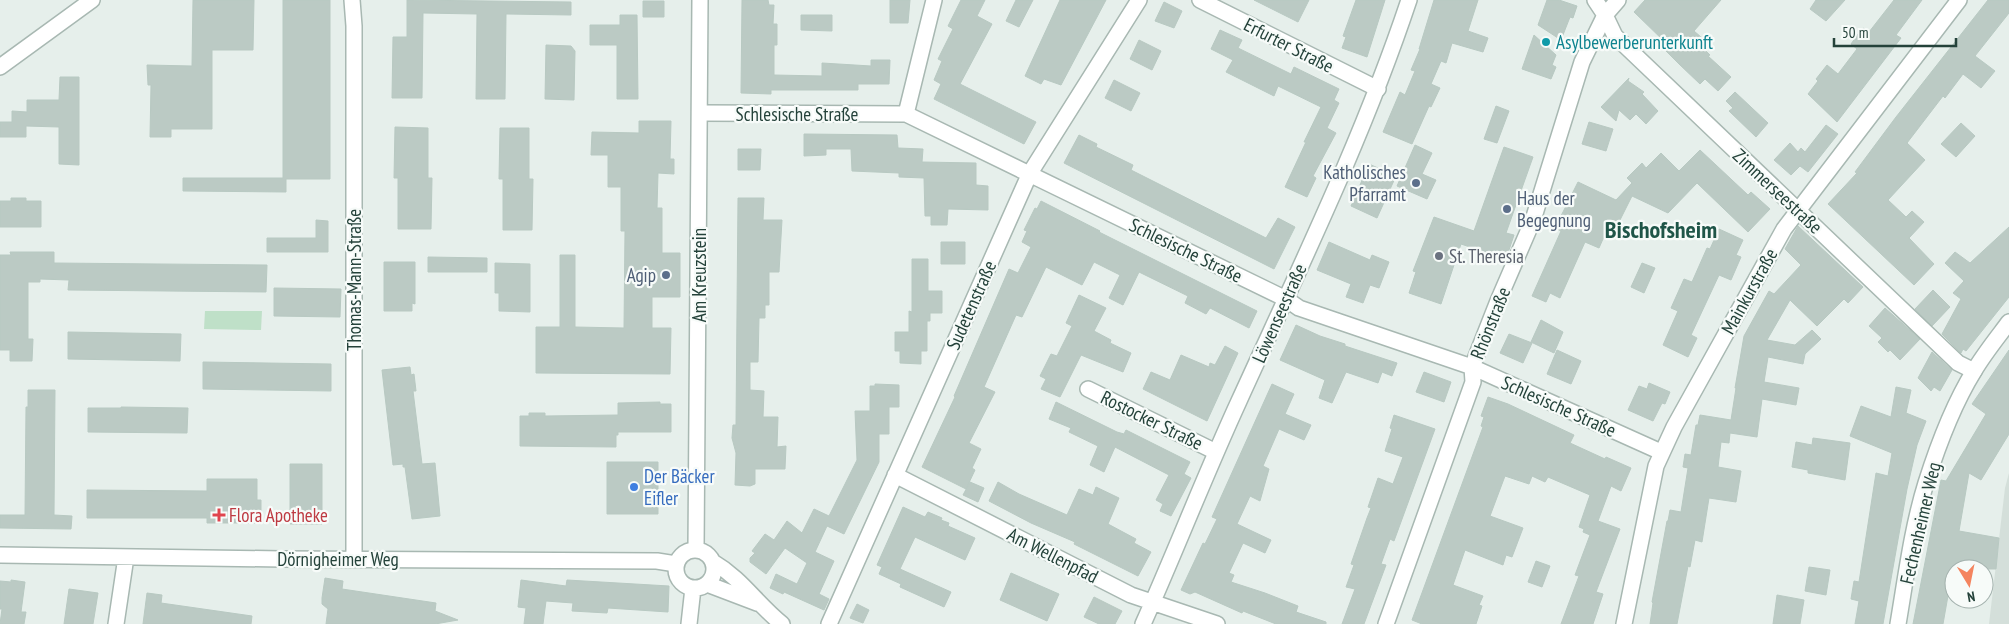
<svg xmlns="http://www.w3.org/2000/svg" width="2009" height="624" viewBox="0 0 2009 624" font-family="'PT Sans Narrow',sans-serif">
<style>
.built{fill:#d4dfda}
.green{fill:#bfe0c8}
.building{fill:#bbcac4;stroke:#b8c9c2}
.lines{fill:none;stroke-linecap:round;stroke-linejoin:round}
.minor-casing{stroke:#a8b8b2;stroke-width:18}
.tertiary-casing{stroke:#a8b8b2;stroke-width:18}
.minor{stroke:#fff;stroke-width:15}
.tertiary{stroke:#fff;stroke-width:15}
.culture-dot{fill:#0f9aa8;stroke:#f7fbf9;stroke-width:2}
.service-dot{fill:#5c6f8a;stroke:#f7fbf9;stroke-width:2}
.worship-dot{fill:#6b7280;stroke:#f7fbf9;stroke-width:2}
.shop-dot{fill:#3f7fe0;stroke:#f7fbf9;stroke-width:2}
.health-dot{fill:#e0444e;stroke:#f7fbf9;stroke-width:2}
.labels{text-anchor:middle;stroke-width:4.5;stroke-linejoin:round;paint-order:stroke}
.culture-label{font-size:19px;fill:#0d838f;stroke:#f7fbf9;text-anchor:start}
.street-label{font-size:19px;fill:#24423a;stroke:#f7fbf9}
.service-label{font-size:19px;fill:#4e5e75;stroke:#f7fbf9;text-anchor:end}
.worship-label{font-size:19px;fill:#5b616d;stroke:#f7fbf9;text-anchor:start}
.shop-label{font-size:19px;fill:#366cbe;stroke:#f7fbf9;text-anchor:start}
.health-label{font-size:19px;fill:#be3a42;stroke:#f7fbf9;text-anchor:start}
.district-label{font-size:24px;font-weight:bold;fill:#1f5548;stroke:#f7fbf9}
</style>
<rect width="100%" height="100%" fill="#e6efeb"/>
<!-- built -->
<path class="built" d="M2009 473V624H1989L2005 488Z"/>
<!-- green -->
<path class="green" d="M205 311H262L261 330 204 329Z"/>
<!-- building -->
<path class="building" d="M193 0H254L253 50H212V129H171V137H150L151 85H148L147 65 192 66Z
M283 0H330V179H286V192L183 191V178H283Z
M407 0 571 2V15L506 14 505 99H476L477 14 423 13 422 98H392L393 37H407Z
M742 0H768L769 5H774L773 24H777V45H774V75L822 76V63L871 66V60H890L889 84H858V90H771V94L741 93Z
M890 0H910L908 23H890Z
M961 0H985L977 16 992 24 960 84 1036 122 1024 144 934 99 941 84 934 80 942 61 938 59 953 29 948 26Z
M1016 0H1033L1019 27 1006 21Z
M1060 0H1106L1061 85 1044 79 1041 84 1025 76Z
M1254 0H1309L1298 22Z
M1356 0H1385L1367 57 1342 48 1346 37 1343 36Z
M1434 0H1478L1468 31 1488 38 1483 52 1452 43 1446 63 1441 61 1431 84 1440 88 1431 107 1429 106 1412 144 1383 132 1400 92 1405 95 1415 71 1411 70 1420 49H1419Z
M1547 0H1559L1577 6 1573 18 1570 17 1561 40 1538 25Z
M1645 0H1721L1694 31 1708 43 1703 48 1710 55 1708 56 1731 77 1718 91 1705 79 1700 84 1679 64 1663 48 1667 44 1634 12Z
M1816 0H1845L1826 21 1810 9Z
M1894 0H1922L1896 35 1901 38 1837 122 1808 94 1818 81 1816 79 1827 65 1838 74 1857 49 1851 44 1858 34 1863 28 1869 32Z
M1988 0H2009V13L1975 56 1995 71 1981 88 1963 74 1945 98 1943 96 1907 143 1925 160 1888 200 1906 217 1912 211 1924 222 1909 238 1934 264 1914 285 1828 204 1857 173 1855 172 1896 117Z
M643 1H664V17H643Z
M1164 2 1182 11 1174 28 1155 21Z
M620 15H637L638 99H617V45H590V25H620Z
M801 15H832V31L801 30Z
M1220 30 1242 40 1238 48 1291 74 1294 67 1339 89 1334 100 1339 103 1327 128 1336 133 1313 176 1316 178 1307 197 1285 187 1306 142H1304L1321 107 1278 86 1274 96 1226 72 1233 60 1211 49Z
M1534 35 1556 55 1552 65 1556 67 1551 79 1522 69Z
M1139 40 1161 51 1152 70 1130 59Z
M546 45 571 46 575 51 574 100 545 99Z
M60 77H79V165L59 164V127L26 126V137H0V122H12V111L27 112V100H59Z
M1629 78 1628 81 1644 92 1642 94 1658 111 1646 124 1636 114 1630 120 1619 110 1616 121 1601 107Z
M1114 80 1140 93 1131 111 1105 98Z
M1735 92 1768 123 1756 137 1729 111 1733 108 1726 101Z
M1496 106 1509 111 1497 143 1484 139Z
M639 121H671L670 159H674V174L658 173 657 208H662V253H680V297H652V328H671L670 374 536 373V327H560V255H575V327L624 328 625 231H621V187H608V155H591L592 132 639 133Z
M1589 122 1613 129 1606 151 1582 144Z
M1961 123 1975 136 1956 157 1941 144Z
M1826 125 1838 134 1808 172 1800 166 1791 175 1774 160 1790 143 1798 152 1801 148 1805 152Z
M395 127 428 128V178H432L431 229H398V178H394Z
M500 128H529V179H533L532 230H503V179H499Z
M804 134 897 135 898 148 923 149 922 162 976 163V185L988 186V210L948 209 947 225H931V216H925L924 178 899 177V173L852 171 851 149H826V155L804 156Z
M1079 135 1097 144 1096 147 1133 165 1131 170 1266 238 1278 218 1295 227 1274 269 1064 163Z
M1415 145 1432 153 1422 174 1436 180 1427 199 1397 186Z
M1504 147 1533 157 1506 233 1514 235 1506 259 1461 244 1441 304 1409 293 1416 272 1413 271 1434 217 1474 231Z
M738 149H761L760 170H738Z
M1700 150 1748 195 1751 192 1770 209 1748 232 1697 183 1668 213 1632 196 1617 226 1610 223 1599 248 1585 242 1560 298 1550 293 1546 302 1532 296 1561 231 1555 228 1578 182 1616 200 1632 183 1627 178 1642 163 1646 168 1661 153 1679 171Z
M1369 164 1396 176 1377 218 1351 206Z
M11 198H26V201H41V227H0V201H11Z
M738 198H764L763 220H782L779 272H769V305H765V318H759L758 362H750V390L764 391 763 417H778L777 447 786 446 785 469H755V484L750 486 735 485 736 453 732 438 733 425H736Z
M1041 201 1100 231 1099 232 1257 311 1249 328 1210 308 1206 314 1185 303 1188 296 1139 272 1123 305 1109 298 1120 275 1094 262 1082 285 1046 267 1022 317 1016 315 984 387 995 392 969 443 981 449 972 468 975 470 966 489 922 467 955 397 954 396 1009 269 1018 273 1031 247 1022 242 1027 231 1024 230 1035 208 1037 209Z
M316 220 328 221V252H267V238H316Z
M1798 226 1863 287 1848 303 1844 299 1817 326 1790 300 1767 340 1795 345 1812 330 1821 339 1805 354 1803 364 1768 357 1764 382 1799 388 1796 405 1762 399 1757 437 1730 433 1729 443 1721 442 1718 467 1741 471 1736 502 1709 498 1702 542 1695 540 1690 567 1688 566 1677 624H1650L1653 603 1652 602 1667 521H1668L1670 510 1681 512 1688 468 1683 467 1685 454 1691 455 1696 425H1698L1700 415 1731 420 1736 388H1735L1744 336 1769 291 1774 294 1801 265 1785 249Z
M2009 227V297L1966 351 1963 349 1961 353 1942 334 1961 299 1953 293 1964 281 1945 263 1955 252 1970 263Z
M1719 229 1743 240 1736 255 1741 257 1731 280 1719 275 1691 335 1697 338 1688 357 1663 345 1678 311 1671 308 1684 279 1692 282 1707 248 1710 249Z
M941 242H965V264H941Z
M1329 242 1370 260 1372 255 1389 262 1379 288 1370 285 1363 303 1346 297 1351 284 1317 270Z
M10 252H54V263L267 265 266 292 68 290 69 280 40 279V282H28V339H33L32 361H10V350H0V255H11Z
M428 257 487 258V272H428Z
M912 259H928V291H942V313H930V321H927V351H921V364L900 363V351H895V332H909V311L912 312Z
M384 262H415V304L412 303V311H384Z
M495 263 530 264V312L499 311V293H495Z
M1642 263 1655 268 1644 293 1631 287Z
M274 288 341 289 340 317 274 316Z
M1933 290 1950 307 1932 326 1915 309Z
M1079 295 1106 308 1094 331 1111 340 1110 343 1131 353 1123 372 1081 355 1060 397 1041 389 1046 379 1040 376 1051 354 1057 356 1072 326 1066 323Z
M1885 308 1920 339 1900 360 1890 350 1888 352 1878 342 1882 338 1869 326Z
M1541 320 1563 332 1554 353 1531 342Z
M1296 325 1320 336 1345 344V346L1397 363 1392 376 1382 372 1378 383 1346 372 1332 403 1319 398 1325 380 1280 360Z
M68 332 181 334 180 361 68 359Z
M1509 334 1532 343 1523 363 1500 353Z
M1225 346 1238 353 1207 421 1143 389 1151 372 1170 380 1181 355 1209 367 1210 363 1215 365Z
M1557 350 1581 361 1571 384 1547 374Z
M2009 350V434L1981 480 1969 473 1959 531 1999 538 1996 569H1954V590H1949L1943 624H1913L1941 480 1946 481 1986 414 1972 404Z
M1932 352 1952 370 1940 391 1934 387 1931 391 1918 378Z
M203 362 331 364V391L203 389Z
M410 367 411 375 414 374 416 391H413L422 464 435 463 440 516 412 519 405 467H403V464L393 465 382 370Z
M1424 372 1451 382 1444 402 1416 392Z
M1649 383 1670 392 1665 404 1662 403 1653 421 1628 410 1639 386 1647 389Z
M875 384 899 385V407H889V434H879V462L844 534 827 526 815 552 834 561 819 594 829 599 824 610 784 592 783 594 770 588 776 574 797 584 807 563 785 548 766 574 750 562V558L755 553 752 551 765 534 774 540 787 521 802 533 814 509 829 516 857 460 855 411H870V386H875Z
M1272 384 1294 394 1285 414 1311 425 1304 440 1279 429 1263 466 1269 469 1260 501 1250 496 1237 524 1271 540 1265 553 1243 543 1229 573 1234 575 1231 582 1265 593 1298 606 1296 612 1326 622V624H1276L1243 611 1242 613 1195 592 1190 594 1181 590 1203 543 1205 544 1217 519 1212 517Z
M1896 387 1911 390 1906 413 1926 421 1917 445 1907 489 1883 624H1855L1859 601 1851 599 1854 581 1859 582 1876 473 1888 476 1892 453 1850 436 1861 406 1891 417Z
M28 390H55L54 515 72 516 71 529 0 528V515H25L26 407H28Z
M1488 397 1508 404 1574 435 1570 443 1605 459 1606 457 1631 468 1621 491 1611 486 1598 521 1620 529 1596 592 1603 594 1593 624H1561L1579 576 1575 575 1590 535 1583 532 1584 529 1579 527 1590 495 1548 477 1545 482 1532 476 1529 484 1505 476 1490 516 1523 528 1512 557 1506 555 1503 565 1465 550 1453 585 1483 596 1479 605 1482 606 1476 624H1422L1412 620 1483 427 1481 426 1484 417 1481 416Z
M660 402V404H671V432H618V435H616V447L520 446V416H529V413H545V416L618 415V403Z
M1056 402 1117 432 1124 434 1126 430 1190 462 1184 474 1191 478 1171 516 1160 511 1163 504 1156 500 1169 475 1115 447 1104 472 1090 465 1098 446 1069 432 1071 428 1049 419Z
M121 407 188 408 187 433 88 432V408H121Z
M1394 415 1435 429 1394 541 1390 539 1381 564 1386 565 1364 624H1342L1355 589 1346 587 1354 565 1351 564 1367 518 1371 508 1368 507 1378 478 1393 484 1403 457 1385 451 1392 429 1390 428Z
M1813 438 1850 443 1845 480 1808 473V470L1792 467 1796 442 1812 445Z
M607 462H658V514H607Z
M290 464H322V524H290Z
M207 479H257V500H261V523H207V518H87V490L207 491Z
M970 482 984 488 978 502 963 495Z
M998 482 1019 494 1067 515 1079 489 1093 495 1096 487 1119 498 1108 524 1136 539 1134 543 1151 552 1138 576 1074 544 1075 542 1031 523 989 501Z
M903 507 925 517 928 512 942 518 941 520 949 523 948 526 975 538 965 560 915 537 900 569 951 592 944 607 900 587 901 584 879 574 882 567 877 565Z
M1536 561 1550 566 1542 587 1528 582Z
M1809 567 1830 570 1826 595 1805 591Z
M1011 573 1059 594 1047 621 1000 600Z
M325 578 343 581 342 589 436 603 435 611 458 620 435 624H326L328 609 322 604V598Z
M11 580 25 582 21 612H26L24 624H0L2 609H0V581L11 582Z
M521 580 566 586 567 580 669 586 668 612 608 608 607 613 572 611 573 603 546 601 543 624H524L526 608 518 607Z
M69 589 98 593 93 624H64Z
M147 593 162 595 161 603 252 616 251 624H143Z
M1777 595 1804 600 1800 624H1773Z
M1094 597 1122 611 1115 624H1099L1084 617Z
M857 604 869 610 863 623 850 618Z"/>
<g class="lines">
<!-- minor casing -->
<g class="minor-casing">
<path id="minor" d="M352 0 354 26V559
M1200 0 1378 89
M1595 0 1605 15 1615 36 1958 363 1974 371
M0 67 92 0
M700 113 906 114 1286 299 1299 308 1472 367 1661 452
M906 114 934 0
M1088 389 1216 452
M895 475 1131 595 1217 624
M0 555 282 559 657 561 676 564
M116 624 126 557
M829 624 1030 173 1139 0
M1143 624C1176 550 1205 475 1239 401 1299 269 1363 138 1409 0
M1386 624 1473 382 1472 367 1498 301 1533 220 1582 62 1605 15 1618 0
M1624 624 1656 466 1674 427 1784 229 1959 0"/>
</g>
<!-- tertiary casing -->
<g class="tertiary-casing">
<path id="tertiary" d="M676 569a19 19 0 1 1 38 0a19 19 0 1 1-38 0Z
M696 550 700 0
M713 562C742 579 756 603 782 624
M707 584 757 603
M689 624 693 588
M1898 624C1906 577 1912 528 1926 483 1938 445 1953 405 1974 371 1984 354 1997 338 2009 322"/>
</g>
<!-- minor -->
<use href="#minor" class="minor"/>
<!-- tertiary -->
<use href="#tertiary" class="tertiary"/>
</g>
<!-- markers -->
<circle class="culture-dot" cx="1546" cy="42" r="5"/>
<g class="service-dot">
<circle cx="1416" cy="183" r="5"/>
<circle cx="1507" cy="209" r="5"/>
<circle cx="666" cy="275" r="5"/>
</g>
<circle class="worship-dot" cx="1439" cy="256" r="5"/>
<circle class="shop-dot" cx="634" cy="487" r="5"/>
<path class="health-dot" d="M216.5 507.5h5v5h5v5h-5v5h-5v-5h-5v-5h5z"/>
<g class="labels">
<!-- culture labels -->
<g class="culture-label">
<text x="1556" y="49">Asylbewerberunterkunft</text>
</g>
<!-- street labels -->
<g class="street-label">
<text transform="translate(1289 45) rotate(27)" y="7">Erfurter Straße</text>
<text x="797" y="121">Schlesische Straße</text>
<text transform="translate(1778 191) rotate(43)" y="7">Zimmerseestraße</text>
<text transform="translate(1186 250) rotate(26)" y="7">Schlesische Straße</text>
<text transform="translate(699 275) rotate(-90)" y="7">Am Kreuzstein</text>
<text transform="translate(354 280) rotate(-90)" y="7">Thomas-Mann-Straße</text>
<text transform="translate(1749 291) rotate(-61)" y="7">Mainkurstraße</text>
<text transform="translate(971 305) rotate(-66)" y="7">Sudetenstraße</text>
<text transform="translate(1279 313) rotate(-66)" y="7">Löwenseestraße</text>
<text transform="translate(1490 323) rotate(-68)" y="7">Rhönstraße</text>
<text transform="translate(1559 406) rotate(24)" y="7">Schlesische Straße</text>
<text transform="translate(1152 420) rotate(26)" y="7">Rostocker Straße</text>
<text transform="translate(1920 523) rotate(-77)" y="7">Fechenheimer Weg</text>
<text transform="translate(1053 555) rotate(27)" y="7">Am Wellenpfad</text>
<text x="338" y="566">Dörnigheimer Weg</text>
</g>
<!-- service labels -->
<g class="service-label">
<text x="1406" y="179">Katholisches<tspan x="1406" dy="22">Pfarramt</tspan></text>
<text x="1517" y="205" text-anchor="start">Haus der<tspan x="1517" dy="22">Begegnung</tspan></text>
<text x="656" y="282">Agip</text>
</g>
<!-- worship labels -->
<g class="worship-label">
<text x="1449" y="263">St. Theresia</text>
</g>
<!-- shop labels -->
<g class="shop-label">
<text x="644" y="483">Der Bäcker<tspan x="644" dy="22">Eifler</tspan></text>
</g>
<!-- health labels -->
<g class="health-label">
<text x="229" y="522">Flora Apotheke</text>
</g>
<!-- district labels -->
<g class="district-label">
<text x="1661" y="238">Bischofsheim</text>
</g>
</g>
<!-- north arrow -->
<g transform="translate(1969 584) rotate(170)"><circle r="24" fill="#f7fbf9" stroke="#a3b1ad"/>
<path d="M0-4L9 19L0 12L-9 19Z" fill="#f4845f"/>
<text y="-8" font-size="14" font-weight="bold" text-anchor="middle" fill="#24423a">N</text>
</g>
<!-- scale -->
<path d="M1834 38v8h122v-8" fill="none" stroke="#24423a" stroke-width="2.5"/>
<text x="1842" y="38" font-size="15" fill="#24423a" stroke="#f7fbf9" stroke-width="4" paint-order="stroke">50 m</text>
</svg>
